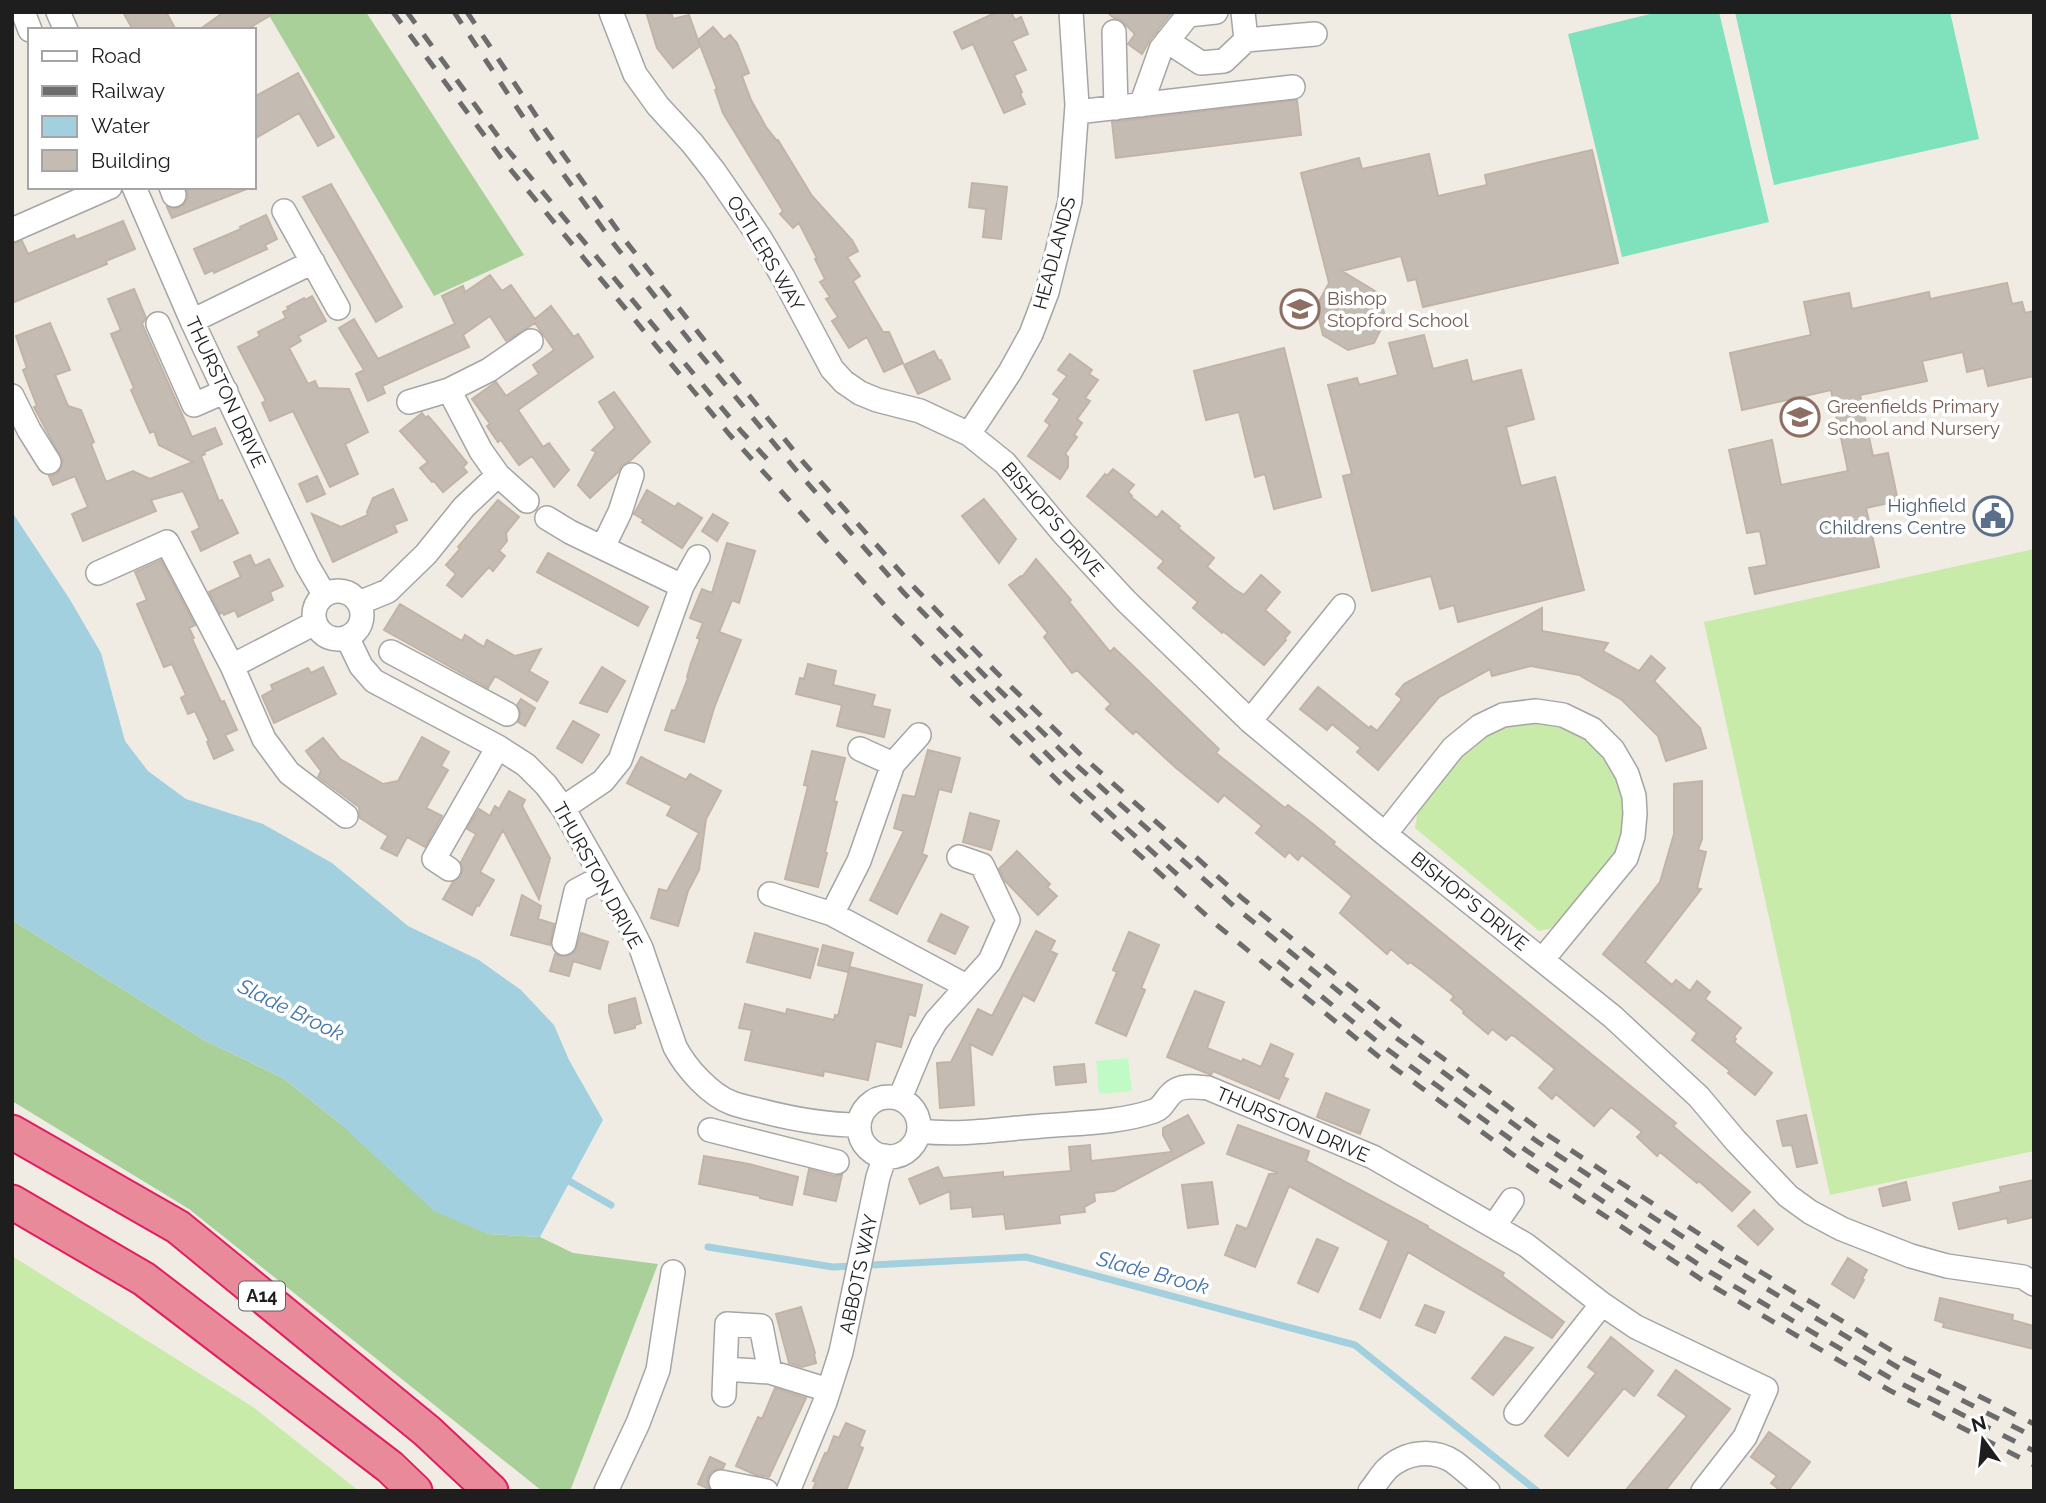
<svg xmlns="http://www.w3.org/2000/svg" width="2046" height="1503" viewBox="0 0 2046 1503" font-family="Raleway,sans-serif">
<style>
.grass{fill:#c8eba9}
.forest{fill:#a8d098}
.park{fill:#c0fbc6}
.pitch{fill:#80e1bd}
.water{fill:#a3d0de}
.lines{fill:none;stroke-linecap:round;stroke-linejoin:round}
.stream{stroke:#a3d0de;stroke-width:7}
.building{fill:#c4bcb3;stroke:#c2b3a6;stroke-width:2}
.minor-casing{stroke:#a5a5a5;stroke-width:26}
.highway-casing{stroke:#df1f5f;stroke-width:37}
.minor{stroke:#fff;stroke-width:23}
.highway{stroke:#e98a9a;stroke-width:33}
.rail{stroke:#6c6c6c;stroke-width:5;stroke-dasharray:14 14;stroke-linecap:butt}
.labels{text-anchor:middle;stroke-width:7;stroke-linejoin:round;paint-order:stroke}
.shield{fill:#fff;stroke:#626262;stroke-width:2}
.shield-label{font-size:18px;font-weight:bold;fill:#1e1e1e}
.street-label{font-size:19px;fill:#1e1e1e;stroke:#fff}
.education-label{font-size:19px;fill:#785e54;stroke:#fff;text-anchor:start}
.service-label{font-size:19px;fill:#4e5e75;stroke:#fff;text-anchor:end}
.water-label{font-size:21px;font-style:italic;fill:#4576a9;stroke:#fff}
</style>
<rect width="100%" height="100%" fill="#f0ece4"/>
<!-- grass -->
<path class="grass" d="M2034 549V1151L1830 1195 1704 622Z
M1534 720 1572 729 1592 743 1609 760 1623 791 1625 809 1620 846 1613 860 1557 924 1549 929 1539 931 1415 828 1418 809 1462 754 1498 728 1514 723Z
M12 1256 253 1407 359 1491H12Z"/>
<!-- forest -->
<path class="forest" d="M267 12H366L524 255 434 296Z
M12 920 204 1040 283 1078 337 1121 488 1234 540 1237 573 1253 658 1264 570 1491H542L189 1209 12 1101Z"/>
<!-- park -->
<path class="park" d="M1128 1058 1132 1091 1099 1094 1096 1061Z"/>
<!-- pitch -->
<path class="pitch" d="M1658 12H1719L1769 222 1622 257 1568 34Z
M1735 12H1950L1979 139 1774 185Z"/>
<!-- water -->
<path class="water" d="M12 512 69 598 101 653 125 741 148 771 186 799 263 824 332 863 408 926 479 960 521 990 554 1025 569 1060 603 1120 540 1237 488 1234 434 1211 337 1121 283 1078 204 1040 12 920Z"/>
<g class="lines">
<!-- stream -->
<path class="stream" d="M562 1177 611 1205
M708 1247 833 1267 1026 1257 1355 1345 1537 1491"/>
</g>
<!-- building -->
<path class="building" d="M123 12H166L176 30H133Z
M224 12H276L246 30H199Z
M646 12H671L673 19 689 15 700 46 673 68 657 48Z
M997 12H1011L1015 20 1021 17 1028 34 1012 41 1026 70 1014 75 1022 92 1020 94 1025 104 1004 113 973 44 962 49 954 32Z
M1107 12H1172L1150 40 1142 54 1128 44 1135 34 1121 20 1114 18Z
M713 27 724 40 730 35 737 43 749 73 742 76 751 100 766 127 777 141 778 140 812 196 852 240 858 251 847 257 860 276 853 281 883 332H889L903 363 884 372 867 337 849 348 832 321 838 317 826 299 830 297 820 282 825 279 815 259 817 258 799 223 793 228 780 214 783 211 723 113 715 90 717 89 698 40Z
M298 73 334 137 318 146 299 113 254 139V97Z
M1297 100 1301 135 1116 158 1112 122Z
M1592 150 1618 263 1423 307 1416 279 1408 281 1401 256 1342 271 1378 293 1386 319 1374 343 1348 350 1323 335 1316 307 1329 283 1301 173 1359 158 1362 169 1429 154 1438 196 1487 185 1485 175Z
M972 183 1007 187 1001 239 983 237 986 209 969 207Z
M331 184 402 307 376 322 303 197Z
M194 187H248L249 188 172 218 167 207 178 208 184 204 188 198 187 190Z
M266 215 277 239 265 245 267 249 214 273 213 270 205 274 194 249 241 229 240 227Z
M123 221 135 249 106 261 107 264 12 303V244L22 241 28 254 74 235 76 240Z
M490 275 502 291 511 285 535 319 551 306 574 337 578 334 593 357 518 410 543 447 549 443 569 470 554 487 532 456 519 465 501 440 498 442 487 426 490 424 472 399 496 382 506 396 539 374 533 365 554 350 535 323 506 341 490 316 463 335 469 347 382 386 385 393 368 401 356 374 364 370 339 328 354 319 378 359 455 324 442 296 463 286 465 292Z
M2007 283 2012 304 2022 302 2025 313 2034 311V376L1988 386 1984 368 1967 372 1963 352 1922 361 1927 381 1860 395 1873 456 1888 453 1898 501 1866 508 1879 567 1755 594 1749 568 1767 565 1760 531 1747 533 1729 450 1772 440 1781 485 1848 471 1831 390 1742 410 1730 353 1811 335 1804 302 1849 293 1852 309 1929 292 1930 299Z
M134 289 146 318 142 324 192 437 215 428 222 444 204 452 205 454 201 456 219 501 222 500 238 533 201 551 192 532 200 528 183 491 151 500 156 511 83 541 72 514 88 507 75 476 53 485 49 476 56 474 61 469 63 461 34 407 37 406 23 370 27 368 16 336 50 323 70 370 55 375 68 406 81 410 94 442 91 444 106 482 133 471 150 479 193 462 159 445 154 431 150 433 131 390 134 388 111 334 121 330 108 299Z
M312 296 326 321 298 336 301 341 289 348 308 384 315 381 318 388 349 389 368 432 345 444 358 474 330 487 293 411 270 421 262 403 266 401 238 347 260 336 258 332 286 318 283 312 289 309 287 307 304 298 305 300Z
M1424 335 1433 369 1467 360 1472 382 1521 370 1534 419 1506 427 1521 486 1555 477 1584 590 1458 622 1454 605 1440 609 1431 576 1372 591 1343 476 1352 474 1328 385 1357 378 1359 385 1398 375 1389 343Z
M1284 348 1321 497 1274 509 1265 474 1255 477 1239 412 1206 420 1194 371Z
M934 351 939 361 941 360 950 379 918 394 904 365Z
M1070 354 1092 370 1089 374 1098 380 1085 398 1090 401 1077 419 1082 423 1074 435 1077 437 1065 454 1068 457V467L1060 479 1028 456 1050 425 1045 421 1060 399 1053 394 1067 376 1058 370Z
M614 392 650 442 630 461 622 465 618 472 590 498 578 485 596 452 592 450 615 428 599 402Z
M422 413 426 418 428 416 436 425 467 463 463 467 467 472 443 492 434 481 432 482 420 468 428 462 400 431Z
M1113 469 1134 485 1128 492 1132 496 1131 497 1157 518 1162 511 1180 526 1178 528 1214 558 1207 567 1234 589 1244 595 1261 575 1280 592 1265 610 1290 632 1285 638 1286 640 1264 665 1223 631 1222 633 1193 608 1198 602 1158 568 1164 561 1087 496 1105 474 1107 476Z
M317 476 325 494 307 502 299 484Z
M393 489 407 520 394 525 397 532 333 562 312 514 341 527 368 515 367 512 373 498Z
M647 490 675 507 678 503 702 518 682 548 642 522 644 520 634 514Z
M984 499 1016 539 999 563 962 516Z
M498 500 519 517 506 533 507 541 499 551 505 556 493 571 489 567 462 597 447 585 456 574 446 565 460 549 458 547Z
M713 514 728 523 717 541 702 531Z
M727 543 755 551 739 603 732 600 719 632 741 640 714 708 704 742 665 730 672 710 675 711 688 678 687 677 691 663 700 639 697 638 703 623 690 618 702 589 712 593Z
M548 553 648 607 638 626 537 572Z
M250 555 255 566 269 559 283 586 270 592 273 600 238 617 235 610 224 615 223 612 220 614 209 592 241 577 234 562Z
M1036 559 1071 600 1069 602 1110 652 1114 648 1129 662 1219 749 1216 753 1285 808 1288 805 1308 820 1335 842 1333 844 1676 1123 1673 1126 1750 1192 1732 1211 1699 1181 1697 1183 1660 1152 1657 1156 1637 1137 1642 1132 1611 1107 1594 1126 1556 1094 1552 1099 1539 1088 1555 1069 1514 1036 1511 1035 1506 1040 1492 1029 1488 1034 1463 1013 1464 1011 1451 1000 1454 996 1425 973 1410 962 1408 964 1391 949 1387 954 1340 913 1352 896 1302 855 1298 860 1289 852 1285 857 1256 833 1262 826 1224 795 1218 802 1175 767 1136 731 1133 734 1106 709 1111 704 1077 670 1072 673 1044 637 1048 633 1009 585 1021 576 1022 577Z
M161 560 195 625 189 628 194 638 192 639 221 702 224 701 237 730 225 735 233 750 214 759 207 742 209 741 195 711 188 714 181 698 186 695 172 664 164 667 137 604 147 600 135 572Z
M400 604 462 641 465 635 484 647 487 640 515 656 541 649 529 671 548 682 537 701 495 676 488 688 384 630Z
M1542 608V631L1608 643 1603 651 1639 671 1651 656 1665 668 1654 681 1700 728 1706 748 1666 761 1658 736 1622 700 1579 675 1531 666 1492 676 1490 669 1439 697 1378 770 1357 752 1361 748 1332 724 1327 730 1300 709 1318 687 1369 728 1371 726 1377 731 1402 699 1396 694 1404 684Z
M808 664 836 671 833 685 875 695 872 706 890 710 884 737 837 726 842 705 796 694 800 678 804 679Z
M323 667 336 694 274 723 262 696 273 690 271 685 308 668 311 673Z
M602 667 625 681 607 712 580 703Z
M521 699 535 708 525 726 518 722 521 713 517 705Z
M573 721 599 735 582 763 557 748Z
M422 737 449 752 441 766 448 770 426 808 442 816 425 847 407 837 397 856 381 848 388 836 360 818 359 807 318 777 321 771 306 751 323 738 340 759 383 784 398 781Z
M928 750 960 758 951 792 939 789 922 854 927 856 897 914 870 900 904 831 894 828 903 795 915 797Z
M812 751 845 758 834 801 837 802 825 852 827 853 818 887 785 879 808 786 804 785Z
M641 757 686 780 690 774 721 791 706 819 699 870 688 891 678 926 651 918 659 889 667 891 699 833 667 815 672 806 627 783Z
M1702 781V839L1698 850 1706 852 1697 888 1701 889 1645 962 1672 985 1676 980 1690 991 1697 981 1710 992 1705 999 1741 1028 1734 1037 1736 1039 1734 1042 1772 1073 1755 1095 1728 1073 1730 1071 1692 1040 1697 1033 1603 954 1660 882 1674 834V784Z
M509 791 525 800 522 806 550 858 539 899 503 830 480 872 494 880 479 906 477 905 472 915 443 899 453 882 461 876 463 869 461 862 476 834 467 829 479 809 490 816 495 806 499 809Z
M970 813 999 821 991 850 963 842Z
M1017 851 1050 884 1047 887 1057 896 1038 915 1005 881 999 869Z
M522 895 541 906 538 919 554 924 550 945 511 935Z
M941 914 968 927 955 954 928 941Z
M1036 931 1055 941 1050 951 1057 954 1034 1001 1023 995 992 1055 970 1044 974 1105 940 1108 937 1063 951 1062 978 1009 992 1016Z
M1129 932 1159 945 1141 988 1145 990 1126 1036 1096 1023 1117 972 1113 970Z
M581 933 608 942 600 969 573 961 569 976 550 971 555 954 560 956H567L575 952Z
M755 933 818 949 810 978 747 962Z
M823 945 853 953 848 972 818 965Z
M850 967 922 985 915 1016 909 1014 901 1047 876 1041 868 1080 824 1071 823 1076 745 1060 752 1030 739 1028 745 1004 786 1014 787 1009 834 1020 835 1015 838 1016Z
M1195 991 1224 1002 1207 1048 1242 1062 1243 1059 1261 1067 1271 1044 1293 1054 1283 1077 1288 1079 1279 1099 1213 1071 1211 1075 1209 1074 1167 1057Z
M635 998 641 1023 635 1025V1028L615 1033 609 1012V1005Z
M1084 1064 1086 1082 1056 1085 1054 1067Z
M1326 1093 1369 1110 1360 1134 1317 1117Z
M1188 1115 1204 1143 1114 1191 1094 1193 1095 1201 1084 1207 1085 1212 1059 1215 1060 1223 1006 1229 1004 1214 973 1217 972 1207 951 1209 950 1191 920 1204 909 1179 938 1167 943 1178 1003 1172V1177L1071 1171 1069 1147 1090 1145 1091 1161 1172 1152 1163 1135V1128Z
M1806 1115 1817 1163 1797 1167 1792 1145 1783 1146 1777 1121Z
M1238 1125 1309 1151 1306 1161 1428 1226V1228L1504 1273 1502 1276 1564 1322 1552 1338 1408 1252 1380 1318 1360 1309 1389 1241 1289 1186 1255 1267 1225 1255 1237 1225 1247 1229 1269 1174 1278 1173 1227 1154Z
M704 1156 749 1164 798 1177 792 1205 760 1198V1196L699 1184Z
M809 1169 834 1176 842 1175 836 1201 804 1194Z
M2034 1180V1217L2008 1223 2007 1218 1959 1229 1953 1203 2001 1192 2000 1187Z
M1212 1182 1218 1224 1188 1228 1182 1185Z
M1906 1182 1910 1200 1883 1206 1879 1189Z
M1754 1210 1773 1229 1758 1245 1738 1226Z
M1317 1239 1338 1248 1318 1292 1298 1283Z
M1848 1258 1867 1270 1862 1279 1864 1280 1854 1298 1832 1284Z
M1940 1298 2013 1315 2012 1320 2034 1326V1349L1943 1327 1944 1323 1935 1320Z
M1425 1305 1444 1312 1435 1333 1416 1325Z
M801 1307 815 1353 814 1354 816 1363 802 1367 789 1363 776 1314Z
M1505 1337 1533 1348 1493 1395 1472 1378Z
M1611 1337 1653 1371 1634 1396 1624 1388 1568 1456 1545 1436 1596 1373 1588 1367Z
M1676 1370 1730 1409 1665 1491H1625L1687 1416 1658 1395Z
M775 1388 806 1398 769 1477 756 1475 736 1466 758 1417 762 1419Z
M846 1423 865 1431 859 1446 863 1448 846 1491H812L816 1482 813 1481 825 1453 827 1454 834 1436 839 1438Z
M1769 1432 1810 1462 1788 1491H1781L1771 1483 1777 1476 1751 1457Z
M710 1457 725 1464 723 1468 716 1469 710 1473 707 1480 709 1489 698 1484Z"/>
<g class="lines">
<!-- minor casing -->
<g class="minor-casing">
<path id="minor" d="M23 12 30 30
M58 12 66 30
M611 12 635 74 658 106 692 143 714 171 760 238 783 277 832 369 844 382 860 393 877 400 920 411 969 434 1005 463 1063 533 1126 601 1250 721 1385 834 1613 1017 1699 1097 1735 1140 1788 1196 1810 1212 1842 1229 1911 1256 1947 1266 2023 1277 2034 1284
M1114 32 1116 108
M1246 40 1315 34
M1167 41 1201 63 1224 61 1246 40 1243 12
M1141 105 1161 49 1188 15 1216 12
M1077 112 1293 87
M134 187 192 321 307 565 324 594
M171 187 174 195
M284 211 338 308
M12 230 110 187
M192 321 313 262
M158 324 194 405 226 391
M449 390 481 451 498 475 527 501
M12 396 29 430 49 462
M409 402 449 390 489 370 531 341
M969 434 1010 372 1031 334 1047 292 1070 201 1077 105 1071 12
M547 518 570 532 682 586 620 760 603 781 563 808
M603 547 620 512 632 475
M98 573 167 542 232 666 264 739 289 773 346 816
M682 586 698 557
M314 615a24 24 0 1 1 48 0a24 24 0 1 1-48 0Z
M359 603 388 591 426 554 464 507 498 475
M347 637 361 666 374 681 498 747 526 765 546 785 563 808 627 920 641 948 675 1047C686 1068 710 1095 732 1103 740 1106 749 1108 758 1110 792 1119 824 1125 859 1125
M391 652 507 714
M232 666 315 623
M1250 721 1343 606
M919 735 893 764 859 861 832 914 966 986
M860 749 893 764
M1385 834 1453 748 1480 726 1503 715 1536 711 1563 715 1592 729 1613 750 1627 774 1634 796 1635 814 1633 836 1626 858 1543 959
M449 869 434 859 498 747
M770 894 832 914
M564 943 576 891 602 877
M859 1127a30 30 0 1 1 60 0a30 30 0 1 1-60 0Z
M900 1098 923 1043 936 1021 990 961 1008 920 982 865 959 857
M710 1130 837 1162
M919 1131C960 1136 1001 1129 1042 1126 1078 1123 1119 1123 1154 1111 1163 1108 1165 1099 1172 1093 1181 1084 1197 1087 1208 1088L1373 1157 1526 1245 1602 1304 1636 1327 1766 1389 1745 1437 1703 1491
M1494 1226 1512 1200
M725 1369 727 1324 761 1326 770 1372
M724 1395 725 1369 770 1372 828 1390
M1516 1413 1602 1304
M721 1482 766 1491
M606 1491 638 1423 658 1370 673 1272
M788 1491 825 1402 841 1352 878 1177 885 1156
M1370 1491C1376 1484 1381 1475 1387 1469 1405 1452 1433 1448 1454 1462 1466 1471 1477 1481 1488 1491"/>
</g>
<!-- highway casing -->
<g class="highway-casing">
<path id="highway" d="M12 1132 178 1227 427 1431 491 1491
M12 1202 144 1279 390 1467 415 1491"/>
</g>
<!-- minor -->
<use href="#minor" class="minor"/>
<!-- highway -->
<use href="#highway" class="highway"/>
<!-- rail -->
<path class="rail" d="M393 12 501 158 729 434 889 610 971 695 1059 782 1218 926 1378 1056 1523 1162 1704 1281 1889 1390 2034 1465
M407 12 508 150 741 431 767 459
M454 12 535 135 614 244 700 354 796 470 904 593 987 678 1074 763 1235 907 1391 1034 1538 1142 1717 1259 1899 1368 2034 1437
M467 12 545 129 624 239 709 346 804 463 913 586 995 671 1081 755 1242 898 1398 1025 1543 1132 1724 1250 1904 1358 2034 1424
M945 652 1065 772 1180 877
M1278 961 1384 1047 1527 1151 1710 1272 1892 1379 2034 1451"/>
</g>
<!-- icons -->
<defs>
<g id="school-ring" transform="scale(2.0125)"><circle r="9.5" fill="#fff" stroke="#8d6e63" stroke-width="1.5"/><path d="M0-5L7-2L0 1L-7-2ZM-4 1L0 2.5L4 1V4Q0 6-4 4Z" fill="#8d6e63"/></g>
<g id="civic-ring" transform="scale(2.0125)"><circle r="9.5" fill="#fff" stroke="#5c6f8a" stroke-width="1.5"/><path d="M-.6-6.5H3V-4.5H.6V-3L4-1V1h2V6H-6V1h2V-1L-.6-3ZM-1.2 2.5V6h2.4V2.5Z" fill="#5c6f8a"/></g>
</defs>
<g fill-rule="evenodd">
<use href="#school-ring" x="1300" y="309"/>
<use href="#school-ring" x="1800" y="417"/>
<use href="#civic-ring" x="1993" y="516"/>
</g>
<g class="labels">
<!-- shield labels -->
<rect class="shield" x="239" y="1281.5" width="46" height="29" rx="5"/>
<g class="shield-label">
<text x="262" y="1302">A14</text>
</g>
<!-- street labels -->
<g class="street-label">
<text transform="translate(766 253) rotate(59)" y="7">OSTLERS WAY</text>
<text transform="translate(1054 253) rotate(-75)" y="7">HEADLANDS</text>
<text transform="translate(226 392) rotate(65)" y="7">THURSTON DRIVE</text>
<text transform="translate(1053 519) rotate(49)" y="7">BISHOP'S DRIVE</text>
<text transform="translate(598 875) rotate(61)" y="7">THURSTON DRIVE</text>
<text transform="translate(1470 901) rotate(39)" y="7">BISHOP'S DRIVE</text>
<text transform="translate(1293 1124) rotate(23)" y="7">THURSTON DRIVE</text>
<text transform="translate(858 1274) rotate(-78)" y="7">ABBOTS WAY</text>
</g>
<!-- education labels -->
<g class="education-label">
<text x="1327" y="305">Bishop<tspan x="1327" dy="22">Stopford School</tspan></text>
<text x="1827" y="413">Greenfields Primary<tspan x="1827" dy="22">School and Nursery</tspan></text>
</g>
<!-- service labels -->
<g class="service-label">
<text x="1966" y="512">Highfield<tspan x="1966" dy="22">Childrens Centre</tspan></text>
</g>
<!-- water labels -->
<g class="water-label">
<text transform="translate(291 1010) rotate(26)" y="7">Slade Brook</text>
<text transform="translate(1153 1273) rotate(15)" y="7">Slade Brook</text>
</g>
</g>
<!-- border -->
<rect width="2046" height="1503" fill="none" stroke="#1e1e1e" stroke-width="28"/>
<!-- legend -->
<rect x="28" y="28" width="228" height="161" fill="#ffffff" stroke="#a5a5a5" stroke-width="2"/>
<rect x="42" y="51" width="35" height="10" fill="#ffffff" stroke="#a5a5a5" stroke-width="2"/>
<text x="91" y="63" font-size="21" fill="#1e1e1e">Road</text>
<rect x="42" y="86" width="35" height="10" fill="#6c6c6c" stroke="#a5a5a5" stroke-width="2"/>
<text x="91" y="98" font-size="21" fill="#1e1e1e">Railway</text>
<rect x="42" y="116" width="35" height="21" fill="#a3d0de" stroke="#a5a5a5" stroke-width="2"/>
<text x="91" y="133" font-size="21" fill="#1e1e1e">Water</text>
<rect x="42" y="150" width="35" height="21" fill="#c4bcb3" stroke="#a5a5a5" stroke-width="2"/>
<text x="91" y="168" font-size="21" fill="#1e1e1e">Building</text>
<!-- north arrow -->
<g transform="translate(1983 1440) rotate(345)" stroke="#ffffff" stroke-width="5" paint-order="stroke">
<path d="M0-5L12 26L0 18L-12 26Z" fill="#1e1e1e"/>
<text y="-10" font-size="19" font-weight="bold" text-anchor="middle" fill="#1e1e1e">N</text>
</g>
</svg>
